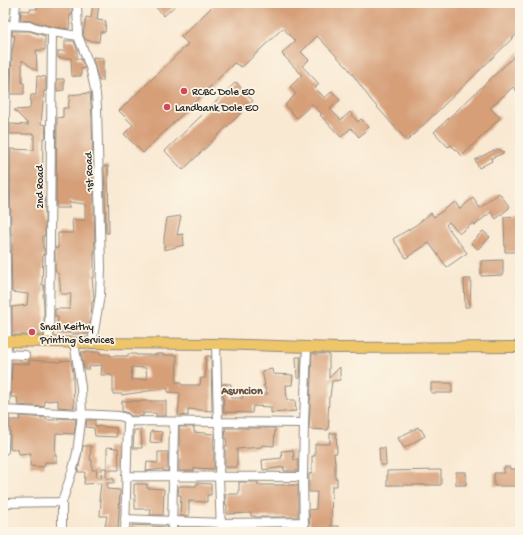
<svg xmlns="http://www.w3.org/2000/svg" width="523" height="535" viewBox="0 0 523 535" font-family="'Gochi Hand',sans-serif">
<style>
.building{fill:#d69f78;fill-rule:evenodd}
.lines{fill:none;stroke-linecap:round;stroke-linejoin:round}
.minor-casing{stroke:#928a7f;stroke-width:10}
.major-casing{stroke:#928a7f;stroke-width:12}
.minor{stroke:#fff;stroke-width:8}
.major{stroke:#eec569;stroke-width:10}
.poi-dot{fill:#d1495b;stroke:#fcf5e5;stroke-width:1.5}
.labels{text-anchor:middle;stroke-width:3.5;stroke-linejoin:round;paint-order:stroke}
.poi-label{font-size:11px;fill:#2b2b2b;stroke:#fcf5e5;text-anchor:start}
.street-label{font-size:11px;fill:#2b2b2b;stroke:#fcf5e5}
.neighbourhood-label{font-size:12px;font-weight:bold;fill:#675446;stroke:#fcf5e5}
</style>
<rect width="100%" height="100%" fill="#fcf5e5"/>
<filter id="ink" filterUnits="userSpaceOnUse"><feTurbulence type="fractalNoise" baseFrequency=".025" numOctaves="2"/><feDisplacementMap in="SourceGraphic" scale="8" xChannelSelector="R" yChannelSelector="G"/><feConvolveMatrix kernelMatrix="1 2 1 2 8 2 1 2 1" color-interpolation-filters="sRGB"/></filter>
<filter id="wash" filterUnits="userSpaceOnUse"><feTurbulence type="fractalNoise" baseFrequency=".012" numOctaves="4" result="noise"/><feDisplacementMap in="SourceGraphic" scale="16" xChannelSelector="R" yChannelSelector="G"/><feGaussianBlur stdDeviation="0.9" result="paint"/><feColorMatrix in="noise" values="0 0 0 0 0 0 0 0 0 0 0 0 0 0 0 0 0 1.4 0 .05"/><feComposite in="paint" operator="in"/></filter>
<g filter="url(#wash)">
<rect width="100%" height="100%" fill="#f9e9d3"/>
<g id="blocks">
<!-- building -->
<path class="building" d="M37 3H72V15H70L69 29 53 27 31 21 20 20 21 10 30 11V9H37Z
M93 3H99L97 20 106 21 105 32H100L99 42 86 40 83 35 86 17 91 18Z
M152 3H178L164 16Z
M216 3H520V31L407 141 371 100 348 68 317 36 301 52 309 60 302 66 319 84 315 88 325 98 332 91 340 100 330 109 341 120 350 112 358 122 361 119 369 127 359 137 351 128 341 137 320 115 322 114 312 104 297 118 285 105 296 94 290 87 302 75 282 54 295 41 283 28 242 67 234 63 143 153 124 134 133 125 119 111 188 44 181 37Z
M12 31H29L45 36V50H36L37 71 22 60V83H24V94H11L12 52 15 36 12 35Z
M65 41H74L77 49V59H81L85 68 81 69V76H72L71 58H58V51H65Z
M520 51V95L513 87 490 108 500 118 462 156 451 145 448 147 434 132Z
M93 57 103 58V81H99L95 66 93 58Z
M37 76 46 77V91H44L41 124 46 125 45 138H43L42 200H45V233L44 236H43V248H44V256L43 254 42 285H44V294H43L44 306V335H12V307L27 305 28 294 12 292 11 251H12V235H11L10 149 34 150V134H10V124L29 125 14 110 30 109 31 95H36Z
M57 79H64V90L57 91Z
M236 82 253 101 183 170 165 151Z
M90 93 92 117 95 253H94V277H92L94 299 93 302H92L91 318 88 334H72L71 333H57L58 317H55V309H70L71 294H61L59 275 55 270V248H58V233H73L72 220H85V204L69 202V208H56L57 118 63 117V108H68L70 95 78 94Z
M499 149 504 153 491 158 492 161 479 168 475 160 490 152Z
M104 166H108L109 233H106Z
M499 193 509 206V208L496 219 491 212 475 225 473 223 460 233 449 222 446 225 467 253 447 267 429 243 406 258 393 239 416 225 431 213 434 217 455 202 460 209 473 198 480 208Z
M181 216 177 235 183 234 184 245 164 250V238L167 218Z
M519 216V252H505L504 217Z
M483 231 490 237 478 249 471 243Z
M503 260V275L481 276V261Z
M464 279H471L470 307H465Z
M81 352H100V354H110V356H128V354H136V355H156V354H163V355H177L176 382H181V385H200L201 378H205L206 356H211L212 411 188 409V416L178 415 180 393 168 392V388L122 395V394H113V376H111V375H101L102 365 89 366 90 369H84ZM132 367 146 368 147 379 131 380Z
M312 354H329V378L340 367V380L332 381 330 397H329L328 419H329L328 430 309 429Z
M296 357H301L300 378H297Z
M29 360 60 362V361L71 360 73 374 74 408 58 407V400L45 401 44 407 18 405 17 397H11L12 363 29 364Z
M272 369 273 374 293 375 292 385H286L287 400H295L296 411 271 413V407L253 406 252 413 224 412 223 384H231V398H243V394L264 396V394H268L263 385H265L262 371Z
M431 383H452V393H431Z
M122 401H166V416H156V413H143V416H131L128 413 122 411Z
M20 416 46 418V420H58V418L76 419 74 434 56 433 55 456H57V462H45L44 467 30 466 31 453 19 454 18 450 10 449V420H20Z
M87 420H95V426L116 428 117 437 95 436 94 428 86 427Z
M179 427H194V432L214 434 213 446H214V469L194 468V471H179Z
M418 427 420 430 421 429 425 436 404 448 398 438Z
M225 428H275L274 446 262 445 261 447 237 449V467H225V446H227Z
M134 430H141L142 448H133Z
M151 431 162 432 161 443 150 442Z
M330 433H336L337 453H334L335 465V478H337V486H332L331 526H339V532H310L309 510 316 509 317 492H309V474L312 473V456H315V444H330Z
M83 446H91L90 460H92V470H97L96 477 101 478 102 468H106V478L114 479V483H107V489L120 490 118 532H104L107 516H100L101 500H99L101 483 84 484 85 472H78Z
M107 447 118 448 119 470H107Z
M379 448H385L386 465H380Z
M293 450 294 460H298V471H284V467L263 470 262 460 282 458 281 451Z
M158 452H168V471H163V469L146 471 147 462 158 463Z
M504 467H510V469H520V486H494V473H504Z
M441 470V485H387V471Z
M456 472H466V485H456Z
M239 482H258V485H298V517H255V516H251V513L227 514V505H226L225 494H239Z
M197 483 211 484V495H207V502L189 501V516H180L181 495H178L179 486H196Z
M134 484H147V488L164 489 163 515H150L151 509H135V495H134Z
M132 525 167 527V532H132Z
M268 528H298V532H268Z"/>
</g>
</g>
<g filter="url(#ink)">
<use href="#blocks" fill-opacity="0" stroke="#928a7f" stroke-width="1"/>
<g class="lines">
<!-- minor casing -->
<g class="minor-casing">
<path id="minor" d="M77 3 78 36 90 67 96 94 97 108 101 268 100 295 92 343
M3 20 7 25 30 26 52 32 78 36
M14 25 16 3
M49 342 52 32
M216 344 218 422 220 433 219 477 221 532
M3 354 25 355
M3 410 119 416 126 418 128 421
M4 450 7 341 5 197V115L7 25
M126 476 303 477
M3 503 62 502 73 469 77 453 82 414 81 387 74 342
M125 519 221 523 304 522
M62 532V502
M125 532 128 421 304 423
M172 532 174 422
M304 532 303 477 304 423 307 347"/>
</g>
<!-- major casing -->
<g class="major-casing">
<path id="major" d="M3 341 92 343 216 344 337 348 520 347"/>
</g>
<!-- minor -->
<use href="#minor" class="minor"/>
<!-- major -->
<use href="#major" class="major"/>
</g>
</g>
<!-- markers -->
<g class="poi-dot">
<circle cx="184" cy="91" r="4"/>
<circle cx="167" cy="107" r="4"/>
<circle cx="32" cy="332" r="4"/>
</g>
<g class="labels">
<!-- poi labels -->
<g class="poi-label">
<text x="192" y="95">RCBC Dole EO</text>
<text x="175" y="111">Landbank Dole EO</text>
<text x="40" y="330">Snail Keithy<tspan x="40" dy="13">Printing Services</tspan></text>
</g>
<!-- street labels -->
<g class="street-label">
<text transform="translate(88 172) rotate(-92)" y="4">1st Road</text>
<text transform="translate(39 187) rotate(-90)" y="4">2nd Road</text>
</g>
<!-- neighbourhood labels -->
<g class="neighbourhood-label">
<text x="242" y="394">Asuncion</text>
</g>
</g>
<!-- margin -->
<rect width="523" height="535" fill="none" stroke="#fcf5e5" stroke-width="16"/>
</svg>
